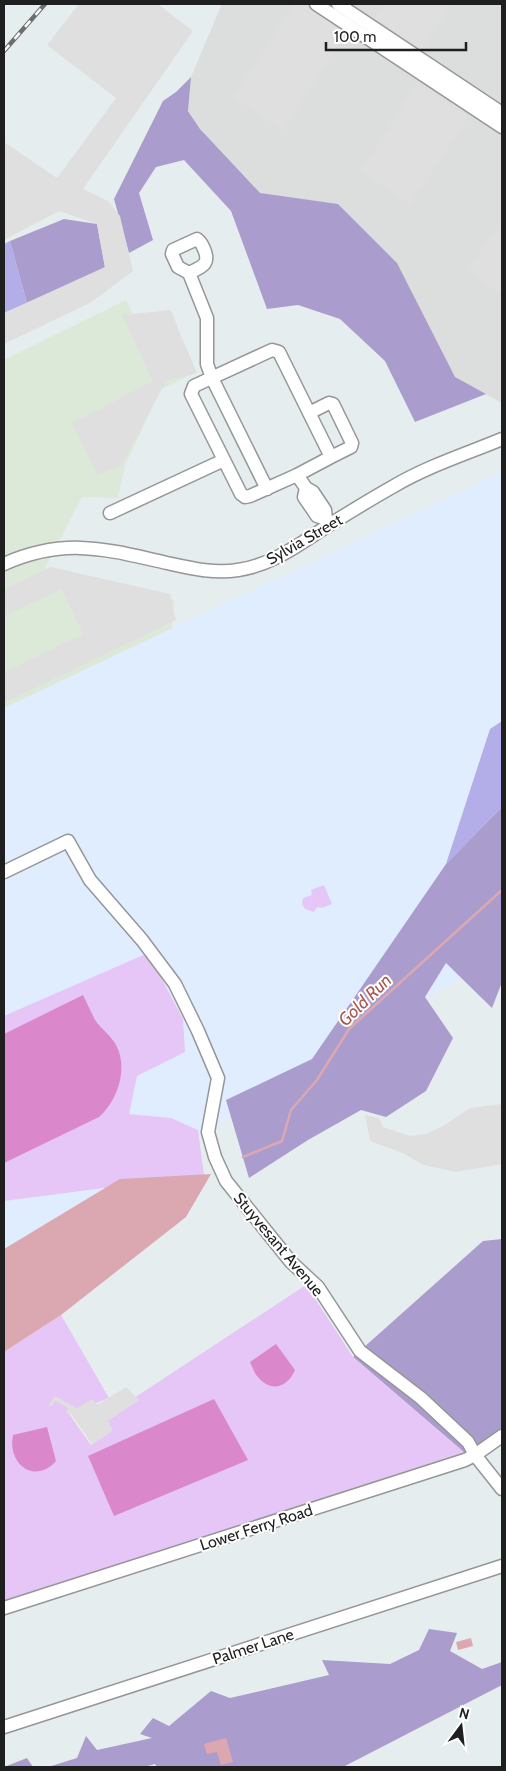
<svg xmlns="http://www.w3.org/2000/svg" width="506" height="1771" viewBox="0 0 506 1771" font-family="Cabin,sans-serif">
<style>
.residential{fill:#dcdddd}
.industrial{fill:#dce8d8}
.education{fill:#e0edfe}
.grass{fill:#b3aee7}
.forest{fill:#aa9ccd}
.park{fill:#e6c5f7}
.pitch{fill:#da87cb}
.parking{fill:#dfdfdf}
.water{fill:#dba8b2}
.lines{fill:none;stroke-linecap:round;stroke-linejoin:round}
.stream{stroke:#dba8b2;stroke-width:2.5}
.minor-casing{stroke:#969696;stroke-width:15}
.minor{stroke:#fff;stroke-width:12}
.rail-casing{stroke:#6d6d6d;stroke-width:4.5}
.rail{stroke:#fff;stroke-width:2.5;stroke-dasharray:8;stroke-linecap:butt}
.labels{text-anchor:middle;stroke-width:4;stroke-linejoin:round;paint-order:stroke}
.street-label{font-size:16px;fill:#1f1f1f;stroke:#fff}
.water-label{font-size:18px;font-style:italic;fill:#aa574f;stroke:#fff}
</style>
<rect width="100%" height="100%" fill="#e6edef"/>
<!-- residential -->
<path class="residential" d="M221 4H502V403L455 378 397 263 338 204 260 194 200 129 188 110 191 77 221 6Z"/>
<!-- industrial -->
<path class="industrial" d="M126 300 136 321 172 311 193 374 161 389 125 465 118 498 82 497 45 568 174 600 172 630 4 709V360Z"/>
<!-- education -->
<path class="education" d="M502 472V953L4 1254V708Z"/>
<!-- grass -->
<path class="grass" d="M10 241 27 303 4 313V244Z
M502 721V807L446 864 490 729Z"/>
<!-- forest -->
<path class="forest" d="M191 77 188 111 200 129 260 193 338 204 397 263 455 377 486 394 415 422 385 361 340 319 298 305 267 309 231 211 184 160 156 167 139 193 153 240 129 253 114 199 163 101 176 92Z
M64 219 97 224 105 268 27 303 10 241Z
M502 807V982L492 1008 446 963 425 997 453 1038 426 1091 386 1117 361 1110 308 1140 249 1178 226 1100 312 1059 446 864Z
M502 1239V1430L466 1454 353 1357 483 1241Z
M429 1629 457 1633 450 1651 482 1669 502 1662V1685L343 1767H157L155 1764 144 1767H48L77 1758 86 1736 97 1750 152 1738 140 1734 153 1718 169 1726 211 1691 230 1698 329 1675 322 1660 390 1664 419 1650Z
M27 1758 33 1767H4Z"/>
<!-- park -->
<path class="park" d="M324 885 332 904 322 908 317 907 314 912 305 909 302 904 303 898 312 895 311 890Z
M148 953 183 1019 185 1052 137 1076 129 1114 171 1118 198 1130 204 1175 4 1201V1016Z
M306 1285 353 1357 466 1454 337 1503 4 1601V1352L61 1315 109 1398 69 1414 91 1445 110 1432 102 1419Z"/>
<!-- pitch -->
<path class="pitch" d="M83 995C87 1003 91 1012 95 1020 101 1029 112 1036 117 1047 128 1070 117 1101 99 1117L4 1163V1034Z
M276 1344 295 1370C287 1388 271 1393 257 1376 254 1372 252 1366 250 1362Z
M214 1399 248 1460 114 1516 88 1456Z
M47 1427 56 1461C35 1485 7 1464 13 1435Z"/>
<!-- parking -->
<path class="parking" d="M79 4H158L193 31 83 189 108 201 120 216 133 271 90 303 4 344V313L105 267 97 224 59 211 4 240V142L57 178 116 98 47 45Z
M294 4H302L345 34 283 131 233 97Z
M384 4H451L422 50 374 18Z
M417 83 469 117 410 204 361 171Z
M502 219V294L468 271Z
M170 310 197 373 166 381 121 466 97 475 72 423 153 381 122 315Z
M51 567 170 594 176 620 4 703V672L83 634 62 589 4 616V589Z
M502 1104V1164L456 1172 423 1165 403 1153 370 1141 365 1115 379 1118 383 1127 410 1136 426 1134 443 1126 470 1108Z
M126 1387 139 1400 108 1421 113 1430 92 1444 71 1414 66 1413 68 1408 55 1401 51 1407 49 1405 55 1396 77 1408 92 1399 96 1404H99Z"/>
<!-- water -->
<path class="water" d="M211 1174 186 1217 61 1315 4 1352V1249L120 1179Z
M471 1638 473 1646 458 1650 456 1642Z
M226 1738 233 1762 221 1765 217 1752 207 1754 204 1744Z"/>
<g class="lines">
<!-- stream -->
<path class="stream" d="M243 1157 282 1141 291 1110 317 1080 349 1029 502 890"/>
<!-- minor casing -->
<g class="minor-casing">
<path id="minor" d="M316 4 502 127
M338 4 502 113
M189 273C201 267 211 265 204 249 202 244 201 242 197 239L173 250 172 254 178 267 189 273 207 318V364L212 378 267 489
M309 413 329 403 333 404 352 443 351 447 331 457
M297 475 331 457 279 352 272 350 194 386 191 394 241 494 245 497 250 496 297 475 306 488 313 492 325 510 326 519 317 516 304 497 306 488
M110 513 224 460
M4 564C65 537 105 549 167 563 190 568 214 574 238 570 272 565 298 545 326 527 348 513 371 499 394 486 428 466 466 454 502 439
M4 872 68 841 90 880 142 940 175 984 198 1031 218 1078 208 1132 215 1157 226 1181 291 1262 318 1287 360 1351 421 1398 468 1442 475 1455 502 1489
M4 1608 465 1460 475 1455 502 1436
M4 1727 502 1566"/>
</g>
<!-- minor -->
<use href="#minor" class="minor"/>
<!-- rail casing -->
<g class="rail-casing">
<path id="rail" d="M4 51 45 4"/>
</g>
<!-- rail -->
<use href="#rail" class="rail"/>
</g>
<g class="labels">
<!-- street labels -->
<g class="street-label">
<text transform="translate(304 539) rotate(-30)" y="6">Sylvia Street</text>
<text transform="translate(279 1244) rotate(50)" y="6">Stuyvesant Avenue</text>
<text transform="translate(256 1527) rotate(-18)" y="6">Lower Ferry Road</text>
<text transform="translate(253 1646) rotate(-18)" y="6">Palmer Lane</text>
</g>
<!-- water labels -->
<g class="water-label">
<text transform="translate(365 1000) rotate(-44)" y="6">Gold Run</text>
</g>
</g>
<!-- border -->
<rect width="506" height="1771" fill="none" stroke="#1f1f1f" stroke-width="10"/>
<!-- north arrow -->
<g transform="translate(461 1726) rotate(15)" stroke="#ffffff" stroke-width="4" paint-order="stroke">
<path d="M0-4L9 19L0 12L-9 19Z" fill="#1f1f1f"/>
<text y="-8" font-size="14" font-weight="bold" text-anchor="middle" fill="#1f1f1f">N</text>
</g>
<!-- scale -->
<path d="M326 42v8h140v-8" fill="none" stroke="#1f1f1f" stroke-width="2.5"/>
<text x="334" y="42" font-size="15" fill="#1f1f1f" stroke="#ffffff" stroke-width="4" paint-order="stroke">100 m</text>
</svg>
